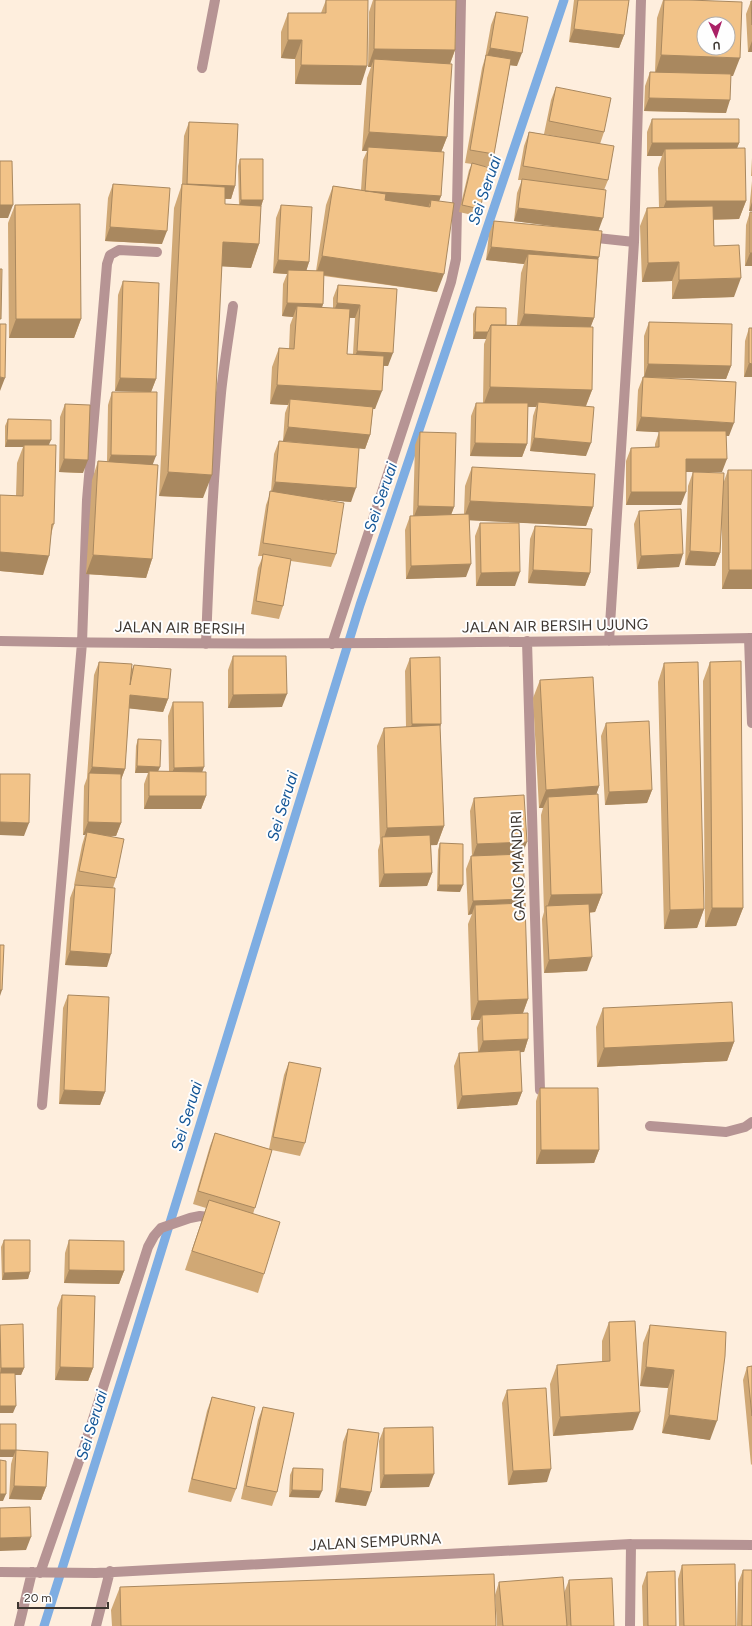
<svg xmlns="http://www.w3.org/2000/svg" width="752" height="1626" viewBox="0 0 752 1626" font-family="Figtree,sans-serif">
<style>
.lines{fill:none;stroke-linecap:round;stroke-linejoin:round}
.stream{stroke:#7eade2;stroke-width:9}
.minor{stroke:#b69494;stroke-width:10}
.wall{fill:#d0a875;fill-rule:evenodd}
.shaded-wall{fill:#a9885f}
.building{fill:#f2c388;stroke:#a9885f;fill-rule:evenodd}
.labels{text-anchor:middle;stroke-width:4;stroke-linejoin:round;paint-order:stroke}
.street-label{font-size:15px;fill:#3d3630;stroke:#fefefe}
.water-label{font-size:16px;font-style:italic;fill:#145696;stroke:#fefefe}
</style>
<rect width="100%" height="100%" fill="#feeedd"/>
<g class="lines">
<!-- stream -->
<path class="stream" d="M44 1626 132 1346 360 605 564 0"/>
<!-- minor -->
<path class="minor" d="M202 68 215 0
M588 237 634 242
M749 638 752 723
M0 641C251 646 501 643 752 638
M527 641 540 1090
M609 641 634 242 641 0
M206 644C209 560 213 476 221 393 224 364 229 335 233 306
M332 644 451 282 456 259 461 0
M42 1105 82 643 87 500 107 264 110 255 119 250 157 252
M650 1126 726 1132 745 1127 752 1122
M0 1572 96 1573 631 1544 752 1545
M40 1573 86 1441 148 1247 154 1236 161 1228 190 1218 200 1216 216 1218
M19 1626 32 1572
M96 1626 110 1571
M630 1626 631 1544"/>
</g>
<!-- wall -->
<path class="wall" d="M326 0 361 85 295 84V59L281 58V32L288 13H321Z
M373 0H456L455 50 450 64 447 137 441 152V196L439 201 437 292 324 276 323 304 322 308H333V298L338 285 397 289 388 366H383L375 409H373L370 435 365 449 359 448 351 502 319 499 336 554 331 567 291 561 283 606 279 619 251 614 258 568 263 556H258L266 505 271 491 274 454 279 441 350 447 283 441 285 413 288 405 270 404 272 367 279 348 289 349 290 325 293 317 282 316 283 284 287 274 273 273 276 218 281 205 309 262 306 271H316L326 205 333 186 361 190 363 160 367 151H362L367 78 371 67H368L369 12ZM349 318H355L353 354H347Z
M574 0H629L624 35 619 48 569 42Z
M663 0H689L733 76H731L726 113 644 111 645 86 650 72H655L657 18Z
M751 1H752V52H748L746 14Z
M496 12 517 66 510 65 494 154 489 167 483 166 480 209 477 216 459 212 469 170 472 164 465 163 482 68 485 58 491 25Z
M556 87 604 132 600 144 608 180 604 190 598 231V261L594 318 590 327 592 390 586 406V456L530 451 533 416 536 407H528L527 444 522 457 470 456 471 416 476 403H483L484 344 486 339H473V314L476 307 506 325H517L521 273 524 264 486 260 489 234 494 221 574 229 514 221 517 193 522 180H518L524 146 529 132 566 138 544 134 551 100Z
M652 119 739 143 737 148 746 201 739 219 714 220V246L734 297 672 299V281L642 282 640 226 647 208 659 207 658 168 662 156H647V132Z
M189 122 235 186 231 199H225V204L239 205 238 166 240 159 263 200 261 206 259 244 251 268 222 266 203 498 159 496 174 208 182 184 184 136Z
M752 158V176H751Z
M752 181V211H749Z
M113 184 162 244 105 241 108 198Z
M15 205 81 319 74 338H9L8 223Z
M750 212 752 266H745L746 225Z
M123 281 156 379 151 392 115 391 118 295Z
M649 322 731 366 726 379 656 378 729 436H726L722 472H686L681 505H626V461L631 448 655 447V444L659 432 636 431 638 390 643 377H644V336Z
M749 328 752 377H744L745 341Z
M112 392 153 464 152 559 146 578 86 574 92 480 98 461 107 462 108 405Z
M65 404 83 473 59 472 60 417Z
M8 419 49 445 54 524 52 531 43 575 0 571V495L16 496 17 463 23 447H5V426Z
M420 432 454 507 451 515 464 514 465 486 472 467 593 507 586 526 470 520 466 577 406 579 405 530 410 516H413L415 445Z
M728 470H752V589H722V520L720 553 715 566 685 565 688 486 693 472 723 484Z
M639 511 679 567 637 569 634 524Z
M480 523 515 586H476L475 536Z
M535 526 590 573 585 586 528 583 530 539Z
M233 656 282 707 228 708V670Z
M410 658 440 728 444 826 437 845H431L432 873 427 886 379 887 378 850 380 843 377 746 384 728 406 727 405 671Z
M99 662 131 671 134 665 168 699 163 712 129 708 125 769 121 780V823L116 836H107L116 878 113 888 107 967 65 965 70 898 75 885H78H74L82 845 85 835H83L84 786 87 778 94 675Z
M710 662 743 908 736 926 705 927 703 681Z
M664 663 704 909 697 928 664 929 658 682Z
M540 680 599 786 596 794 602 894 595 912 589 913 587 971 544 973 542 919 544 912 541 815 543 808H539L533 698Z
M173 702 202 772 206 796 201 809H144V784L148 773H135L136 746 138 739 158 771H169L168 716Z
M606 723 652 790 647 803 605 805 601 736Z
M474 798 522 854 525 899 523 903 528 999 523 1013 528 1039 524 1052H520L522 1092 517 1105 457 1109 454 1066 459 1053 478 1052 477 1028 480 1020H471L468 924 472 914 468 915 466 869 471 856H472L470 811Z
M440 843 460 892 437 891 438 850Z
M68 995 105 1092 100 1105 59 1104 63 1008Z
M603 1008 734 1042 727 1061 597 1067 596 1027Z
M289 1062 305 1143 300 1156 272 1150 253 1214 264 1274 258 1293 185 1270 206 1208 193 1204 210 1146 215 1133 269 1149 284 1075Z
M540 1088 599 1150 594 1163 536 1164V1101Z
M4 1240 30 1272 28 1279 2 1280 1 1247Z
M69 1240 124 1271 119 1284 64 1283 65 1253Z
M62 1295 93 1368 88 1381 55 1380 57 1308Z
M609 1322 633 1430 553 1436 550 1384 557 1365 602 1362V1341Z
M0 1325 24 1368 21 1375H15L13 1413H0Z
M650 1325 710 1440 662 1433 668 1388 640 1386 643 1343Z
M752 1366V1464L751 1465 743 1380 747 1367Z
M507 1390 547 1482 508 1485 502 1403Z
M212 1397 236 1489 231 1502 188 1492 207 1411Z
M263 1407 277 1492 272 1506 241 1499 258 1420Z
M0 1424 16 1450 46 1487 41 1500 9 1499 11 1464 13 1457H0Z
M384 1428 429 1487 380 1488 379 1441Z
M348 1429 366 1506 335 1502 343 1442Z
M293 1468 319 1498 289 1497 290 1475Z
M682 1565 736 1626H679L678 1579Z
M743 1570 752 1626H737L738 1583Z
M647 1572 676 1626H643L642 1586Z
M569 1580 614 1626H497L495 1595 499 1582 564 1593Z
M120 1587 496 1626H112L111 1610Z"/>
<!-- shaded-wall -->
<path class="shaded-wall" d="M574 29 624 35 619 48 569 42Z
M288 40H302L295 59 281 58Z
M752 41V52H748Z
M490 48 522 53 517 66 485 62Z
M374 49 455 50 448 69 374 59 371 67H368Z
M661 55 740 58 733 76 655 74Z
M301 65 367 66 361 85 295 84Z
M649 98 730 100 726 113 644 111Z
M369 132 447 137 440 155 368 147 367 151H362Z
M652 143H739L734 156 665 149 662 156H647Z
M187 184 235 186 231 199 182 197Z
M365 191 441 196 436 209 431 200 428 208 360 204Z
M241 200H263L261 207H239Z
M666 201H746L739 219 659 220Z
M752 202V211H749Z
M0 205H13L8 218H0Z
M518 208 603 218 598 232 514 221Z
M110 227 167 231 162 244 105 241Z
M223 242 259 244 251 268 215 266Z
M491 247 599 257 594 271 528 254 524 264 486 260Z
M750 253H752V266H745Z
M322 256 444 274 437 292 316 274Z
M278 260 309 262 305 275 288 270 287 274 273 273Z
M679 262 672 281 642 282 648 263Z
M741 278 734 297 672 299 679 280Z
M287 303 323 304 318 317 297 306 293 317 282 316Z
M337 303 360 305 355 318 332 317Z
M524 314 594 318 587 337 517 332Z
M16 319H81L74 338H9Z
M475 332H488L486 339H473Z
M357 351 393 353 388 366 352 364Z
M749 363 752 364V377H744Z
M648 364 731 366 726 379 644 377Z
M0 377 5 378 0 391Z
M120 378 156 379 151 392 115 391Z
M277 385 382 391 375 409 290 405V399L288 405 270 404Z
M490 387 592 390 585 408 538 402 536 407 483 406Z
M641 417 734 423 729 436 636 431Z
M288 427 370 435 365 449 283 441Z
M534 438 591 443 586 456 530 451Z
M7 440H51L48 447 24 445 23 447H5Z
M475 443 527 444 522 457 470 456Z
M111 455 156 456 151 469 106 468Z
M64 459 88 460 83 473 59 472Z
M686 459H727L722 472H681Z
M168 472 212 475 203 498 159 496Z
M275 482 356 488 351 502 271 495Z
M631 492H686L681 505H626Z
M470 501 593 507 586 526 463 520Z
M418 506 454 507 449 520 413 519Z
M690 551 720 553 715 566 685 565Z
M0 552 49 556 43 575 0 571Z
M683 554 679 567 637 569 641 556Z
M93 555 152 559 146 578 86 574Z
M471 564 466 577 406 579 411 566Z
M533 570 590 573 585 586 528 583Z
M729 570H752V589H722Z
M520 572 515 586H476L481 573Z
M287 694 282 707 228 708 233 695Z
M130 695 168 699 163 712 125 708Z
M412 724H441L437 737H407Z
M137 766 160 767 157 774 149 771 148 773H135Z
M92 767 125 769 120 782 89 774Z
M204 767 199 781H169L174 768Z
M599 786 593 805 548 797 543 808H539L546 790Z
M652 790 647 803 605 805 609 792Z
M149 796H206L201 809H144Z
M0 822 29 823 24 836 0 835Z
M88 822 121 823 116 836 86 835 87 832 85 835H83Z
M444 826 437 845 383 847V841L387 828Z
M527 842 522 855 472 858 477 844Z
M432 873 427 886 379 887 384 874Z
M439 885H463L460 892 437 891Z
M602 894 595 912 547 914V908L551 895Z
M525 899 520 912 475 905 472 914 468 915 473 901Z
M712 908H743L736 926 705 927Z
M704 909 697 928 664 929 670 910Z
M70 951 111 954 107 967 65 965Z
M592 957 587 971 544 973 549 960Z
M0 990H2L0 996Z
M528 999 521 1018 482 1015 480 1020H471L478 1001Z
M528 1039 524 1052 478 1054 483 1041Z
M734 1042 727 1061 597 1067 604 1048Z
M64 1090 105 1092 100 1105 59 1104Z
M522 1092 517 1105 457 1109 462 1096Z
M541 1150H599L594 1163 536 1164Z
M69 1270 124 1271 119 1284 64 1283Z
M30 1272 28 1279 2 1280 4 1273Z
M60 1367 93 1368 88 1381 55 1380Z
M646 1367 674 1370 668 1388 640 1386Z
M1 1368H24L21 1375H0Z
M0 1406H16L13 1413H0Z
M640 1412 633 1430 553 1436 560 1417Z
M669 1415 717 1421 710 1440 662 1433Z
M0 1450H16L13 1457H0Z
M551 1469 547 1482 508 1485 513 1471Z
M434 1474 429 1487 380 1488 384 1475Z
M14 1486 46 1487 41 1500 9 1499Z
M340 1488 371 1492 366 1506 335 1502Z
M292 1490 322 1491 319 1498 289 1497Z
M0 1494H6L3 1501H0Z
M31 1537 26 1550 0 1551V1538Z"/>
<!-- building -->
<path class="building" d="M326 0H368L367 66 301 65 302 40H288V13H326Z
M375 0H456L455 50 374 49Z
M578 0H629L624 35 574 29Z
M664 0H689L742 2 740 58 661 55ZM704 24H728V48H704Z
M751 1H752V25Z
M496 12 528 17 522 53 490 48Z
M486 55 511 59 494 154 470 150Z
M374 59 452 64 447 137 369 132Z
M650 72 731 74 730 100 649 98Z
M556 87 611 98 604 132 549 121Z
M652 119H739V143H652Z
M189 122 238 124 235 186 187 184Z
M529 132 614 146 608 180 523 166Z
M368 147 444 152 441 196 365 191Z
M745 148 746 201H666L665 149Z
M240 159H263V200H241Z
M0 161H12L13 205H0Z
M472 163 490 168 480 209 462 205Z
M522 179 606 190 603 218 518 208Z
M113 184 170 188 167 231 110 227Z
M182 184 225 187V204L261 206 259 244 223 242 212 475 168 472Z
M333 186 386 194 385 200 430 207 431 200 454 203 444 274 322 256Z
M80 204 81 319H16L15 205Z
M281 205 312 207 309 262 278 260Z
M713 206 714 246 739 245 741 278 679 280V262L648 263 647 208Z
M750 212H752V253H750Z
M494 221 602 231 599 257 491 247Z
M528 254 598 259 594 318 524 314Z
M0 269H2L1 319H0Z
M288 270 324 271 323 304 287 303Z
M123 281 159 283 156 379 120 378Z
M338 285 397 289 393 353 357 351 360 305 337 303Z
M297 306 350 309 347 354 384 356 382 391 277 385 279 348 294 349Z
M476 307 506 308V325H491L488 332H475Z
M649 322 732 324 731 366 648 364Z
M0 324H6L5 378 0 377Z
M491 325 593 327 592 390 490 387Z
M749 328H752V364L749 363Z
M643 377 736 382 734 423 641 417Z
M112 392H157L156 456 111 455Z
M290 399 373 407 370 435 288 427Z
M538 402 594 407 591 443 534 438Z
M476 403H528L527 444 475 443Z
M65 404 90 405 88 460 64 459Z
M8 419 51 420V440H7Z
M659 431H726L727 459H686V492H631V448L659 447Z
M420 432 456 433 454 507 418 506Z
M279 441 359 448 356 488 275 482Z
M24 445H56L54 524H52L49 556 0 552V495L23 496Z
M98 461 158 465 152 559 93 555Z
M472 467 595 474 593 507 470 501Z
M728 470H752V570H729Z
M693 472 724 473 720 553 690 551Z
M270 491 344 503 336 554 263 543Z
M681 509 683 554 641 556 639 511Z
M469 514 471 564 411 566 410 516Z
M480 523H519L520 572 481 573Z
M535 526 592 529 590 573 533 570Z
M263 554 291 559 283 606 256 601Z
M233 656H286L287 694 233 695Z
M440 657 441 724H412L410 658Z
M741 661 743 908H712L710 662Z
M99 662 132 664 130 685 134 665 171 669 168 699 130 695 125 769 92 767Z
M698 662 704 909 670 910 664 663Z
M593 677 599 786 546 790 540 680Z
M173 702H203L204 767 174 768Z
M649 721 652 790 609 792 606 723Z
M440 725 444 826 387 828 384 728Z
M138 739 161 740 160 767 137 766Z
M149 771 206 772V796H149Z
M89 773 121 774V823L88 822Z
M0 774H30L29 823 0 822Z
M598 794 602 894 551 895 548 797Z
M524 795 527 842 477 844 474 798Z
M87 832 124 839 116 878 79 871Z
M430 835 432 873 384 874 382 837Z
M440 843 463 844V885H439Z
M523 854 525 899 473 901 471 856Z
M75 885 115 888 111 954 70 951Z
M525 903 528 999 478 1001 475 905Z
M589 904 592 957 549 960 546 906Z
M0 945H4L2 990H0Z
M68 995 109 997 105 1092 64 1090Z
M732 1002 734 1042 604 1048 603 1008Z
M528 1013V1039L483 1041 482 1015Z
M520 1050 522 1092 462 1096 459 1053Z
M289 1062 321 1068 305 1143 273 1137Z
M540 1088H598L599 1150H541Z
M215 1133 272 1150 255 1208 198 1191Z
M209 1200 280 1222 264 1274 192 1251Z
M4 1240H30V1272L4 1273Z
M69 1240 124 1241V1271L69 1270Z
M62 1295 95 1296 93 1368 60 1367Z
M635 1321 640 1412 560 1417 557 1365 610 1361 609 1322Z
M23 1324 24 1368H1L0 1325Z
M650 1325 726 1332 725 1356 717 1421 669 1415 674 1370 646 1367Z
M752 1366V1416L747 1367Z
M0 1373H15L16 1406H0Z
M546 1388 551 1469 513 1471 507 1390Z
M212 1397 255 1407 236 1489 192 1479Z
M263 1407 294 1413 277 1492 246 1486Z
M0 1424H16V1450H0Z
M433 1427 434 1474 384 1475V1428Z
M348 1429 379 1433 371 1492 340 1488Z
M16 1450 48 1452 46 1487 14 1486Z
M0 1460 6 1461V1494H0Z
M293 1468 323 1469 322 1491 292 1490Z
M30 1507 31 1537 0 1538V1508Z
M735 1564 736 1626H684L682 1565Z
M743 1570H752V1626H742Z
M675 1571 676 1626H648L647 1572Z
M494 1574 496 1626H121L120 1587Z
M563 1577 567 1626H503L499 1582Z
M612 1578 614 1626H571L569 1580Z"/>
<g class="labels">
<!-- street labels -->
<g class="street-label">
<text transform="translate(555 626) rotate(-1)" y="5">JALAN AIR BERSIH UJUNG</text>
<text transform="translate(180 628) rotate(1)" y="5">JALAN AIR BERSIH</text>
<text transform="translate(518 866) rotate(-92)" y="5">GANG MANDIRI</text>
<text transform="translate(375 1542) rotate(-3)" y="5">JALAN SEMPURNA</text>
</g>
<!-- water labels -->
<g class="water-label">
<text transform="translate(484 190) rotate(-71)" y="6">Sei Seruai</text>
<text transform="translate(380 497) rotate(-71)" y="6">Sei Seruai</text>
<text transform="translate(282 806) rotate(-73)" y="6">Sei Seruai</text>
<text transform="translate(186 1116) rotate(-73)" y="6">Sei Seruai</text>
<text transform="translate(91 1425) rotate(-73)" y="6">Sei Seruai</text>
</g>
</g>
<!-- north arrow -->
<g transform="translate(716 36) rotate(177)"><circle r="19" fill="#fefefe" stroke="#b1aeac"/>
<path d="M0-3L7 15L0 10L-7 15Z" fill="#aa2166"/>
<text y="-6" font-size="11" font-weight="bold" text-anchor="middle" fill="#3d3630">U</text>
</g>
<!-- scale -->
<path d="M18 1602v6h90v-6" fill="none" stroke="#3d3630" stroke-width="2"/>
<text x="24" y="1602" font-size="12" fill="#3d3630" stroke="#fefefe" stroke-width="3" paint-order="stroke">20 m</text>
</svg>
